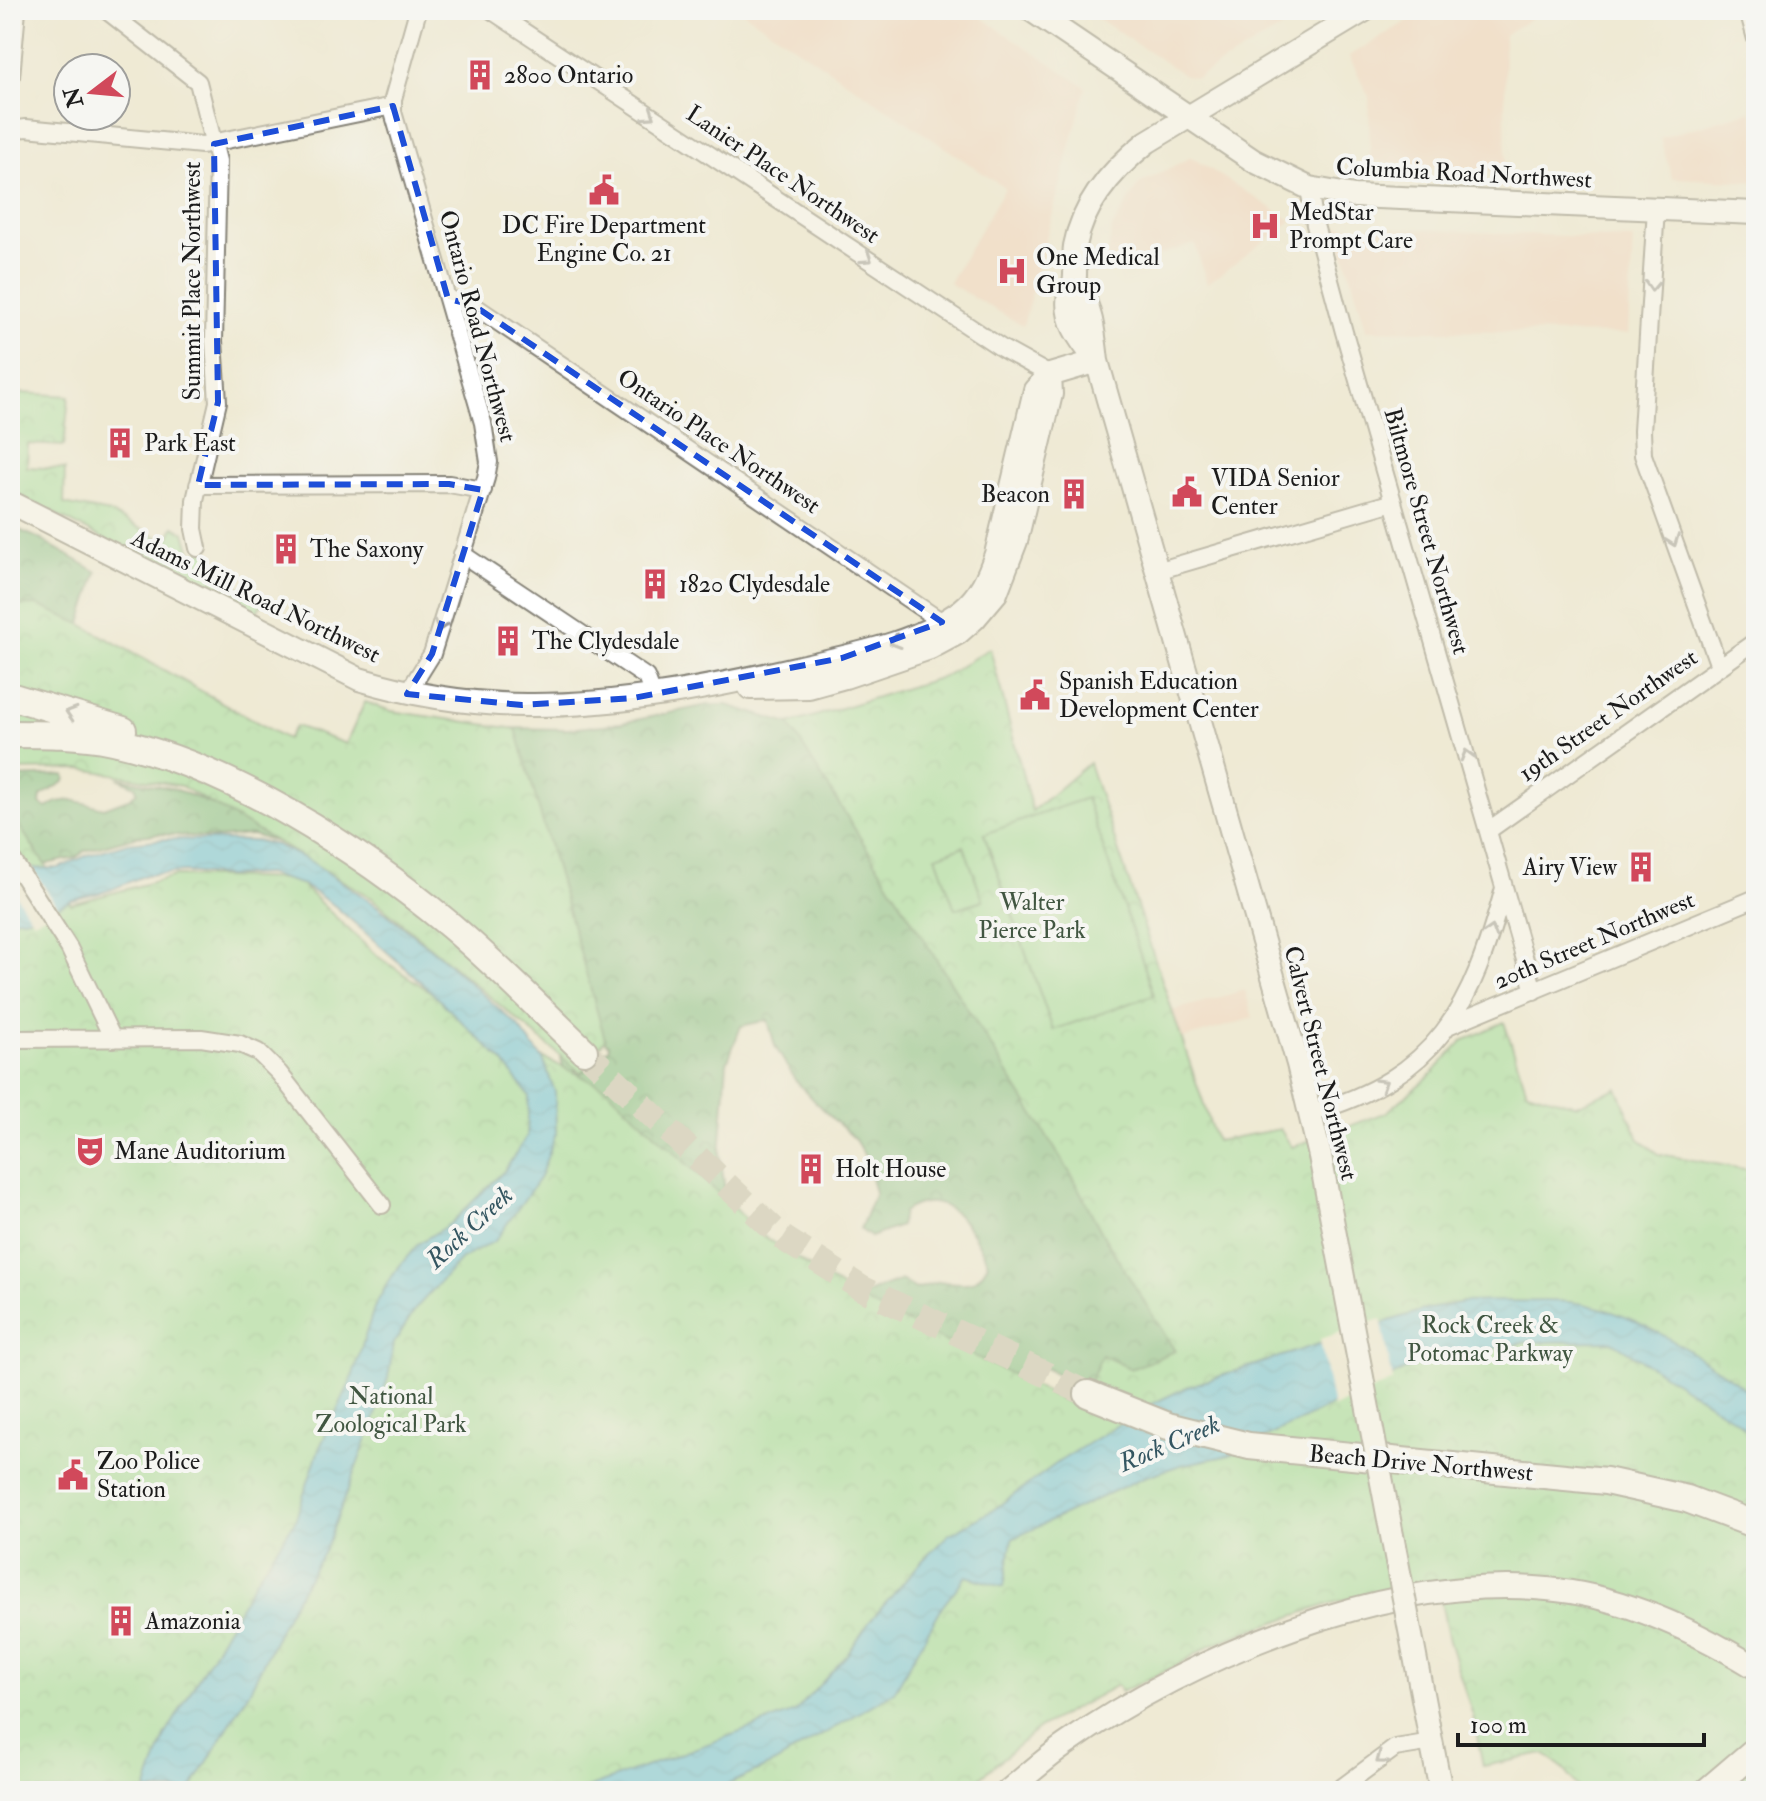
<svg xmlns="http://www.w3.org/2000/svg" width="1766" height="1801" viewBox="0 0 1766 1801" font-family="'IM FELL Double Pica',serif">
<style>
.built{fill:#f3d4bf}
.forest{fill:url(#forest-crowns);stroke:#4a6c4e;stroke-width:2;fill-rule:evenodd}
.park{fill:url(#park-crowns);stroke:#5a7d5a;stroke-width:2}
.garden{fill:#97de97;stroke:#5a7d5a;stroke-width:2}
.water{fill:url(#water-waves);stroke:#3f707e;stroke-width:2}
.pier{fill:#efead4}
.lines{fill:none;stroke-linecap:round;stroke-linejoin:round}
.primary-tunnel{stroke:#c5c1af;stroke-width:26;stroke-dasharray:26 13;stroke-linecap:butt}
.street-casing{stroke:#868378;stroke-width:20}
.secondary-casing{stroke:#868378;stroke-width:26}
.primary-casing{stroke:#868378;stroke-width:30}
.street{stroke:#fff;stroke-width:16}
.secondary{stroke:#fff;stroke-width:22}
.primary{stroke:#fff;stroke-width:26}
.secondary-bridge-casing{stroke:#868378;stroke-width:26;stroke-linecap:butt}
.secondary-bridge{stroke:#fff;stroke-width:22}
.oneway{stroke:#999}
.marked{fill:none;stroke:#1d4ed8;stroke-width:6;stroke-dasharray:16 10;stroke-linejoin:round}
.labels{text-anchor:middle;stroke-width:8;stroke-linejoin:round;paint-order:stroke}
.poi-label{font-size:24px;fill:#1c1c1c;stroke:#f6f6f2;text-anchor:start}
.street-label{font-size:24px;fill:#1c1c1c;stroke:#f6f6f2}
.park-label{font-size:24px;fill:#415641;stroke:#f6f6f2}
.water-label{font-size:26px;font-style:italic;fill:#345661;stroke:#f6f6f2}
</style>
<defs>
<pattern id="forest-crowns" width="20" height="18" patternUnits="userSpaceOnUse" patternTransform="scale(2)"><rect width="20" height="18" fill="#79bd80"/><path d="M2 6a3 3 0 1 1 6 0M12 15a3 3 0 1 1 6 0" fill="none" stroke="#629968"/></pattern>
<pattern id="park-crowns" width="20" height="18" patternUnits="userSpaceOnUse" patternTransform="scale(2)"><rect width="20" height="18" fill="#97de97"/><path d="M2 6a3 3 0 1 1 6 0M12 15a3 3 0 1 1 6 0" fill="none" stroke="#82be82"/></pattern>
<pattern id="water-waves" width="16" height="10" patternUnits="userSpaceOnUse" patternTransform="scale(2)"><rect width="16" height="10" fill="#62c3e0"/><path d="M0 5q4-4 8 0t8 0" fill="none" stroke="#54a7c0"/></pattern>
</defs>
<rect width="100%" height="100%" fill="#f6f6f2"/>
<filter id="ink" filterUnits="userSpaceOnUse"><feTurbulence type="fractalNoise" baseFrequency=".0125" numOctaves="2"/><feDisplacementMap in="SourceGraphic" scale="16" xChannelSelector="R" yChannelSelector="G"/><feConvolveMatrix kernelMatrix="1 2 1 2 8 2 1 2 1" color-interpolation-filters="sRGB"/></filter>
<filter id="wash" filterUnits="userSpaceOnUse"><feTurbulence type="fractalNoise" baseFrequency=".006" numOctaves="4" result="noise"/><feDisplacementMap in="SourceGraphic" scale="32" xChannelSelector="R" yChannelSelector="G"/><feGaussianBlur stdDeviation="1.8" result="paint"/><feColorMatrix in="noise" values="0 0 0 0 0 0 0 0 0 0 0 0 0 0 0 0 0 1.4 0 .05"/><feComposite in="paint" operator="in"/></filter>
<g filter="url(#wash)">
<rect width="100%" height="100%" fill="#efead4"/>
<!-- built -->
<path class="built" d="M740 10H970L1086 87 1023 326 949 283 1005 188Z
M1085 10H1313L1196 78 1184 75Z
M1426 10H1545L1504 35 1506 172 1370 161 1369 97 1349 56Z
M1751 111 1756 128V182L1672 178 1660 138Z
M1191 157 1292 221 1207 284 1195 244 1105 271 1112 228 1139 184Z
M1336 226 1633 239 1628 334 1367 330Z
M1245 990 1253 1018 1182 1039 1172 1011Z"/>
<!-- forest -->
<path class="forest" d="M10 526 38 538 97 572 81 624 287 739 296 726 346 744 365 702 391 711 499 728 568 729 621 723 708 705H727L789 724 797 722C815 736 831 753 849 768 859 776 871 778 882 785 894 793 905 821 905 835L930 851 950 912 959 926 1004 968 1013 980 1042 1047 1061 1057 1082 1058 1077 1080 1144 1130 1188 1126C1196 1173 1244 1162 1278 1162L1301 1277 1308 1285 1319 1343 1187 1387 1150 1405 1131 1402 1080 1385 1032 1362 1006 1394 938 1431 852 1499 840 1515 784 1623 766 1644 738 1669 705 1685 633 1703 570 1728 521 1758 508 1745 494 1754 471 1791H252C252 1736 305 1602 342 1563 375 1528 415 1499 437 1454 448 1431 458 1406 468 1382 478 1358 490 1334 497 1309 503 1289 502 1263 511 1244 519 1228 532 1213 542 1199 571 1156 580 1133 567 1080 565 1070 561 1061 559 1051L565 1050 575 1060V1070L578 1075 609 1048V1045L554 995 541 989 448 906 368 850C359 840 358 831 351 823 341 809 317 813 303 808 210 756 115 708 10 685ZM768 1020 775 1046 795 1080 822 1109 854 1138 866 1158 875 1193 860 1229 871 1237 900 1226 903 1212C946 1183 973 1229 988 1263 974 1294 960 1279 936 1283 930 1284 923 1287 916 1289L901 1280 854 1298 831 1312 806 1337 789 1345H765L743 1412 717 1451C728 1464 758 1496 764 1509 769 1521 761 1529 758 1538 750 1560 742 1582 722 1595L712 1594 687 1609 646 1616 629 1617 611 1614 566 1617 561 1608 553 1613 536 1637 490 1654 474 1664 457 1669 429 1687 393 1691 366 1681 372 1653 363 1645C373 1624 375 1602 394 1589L399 1593 458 1529 477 1546 498 1527 534 1478 555 1423 576 1392 591 1346 617 1325 665 1296 681 1295 707 1313 723 1316 731 1314 737 1303 735 1261 720 1154 727 1063 741 1026Z
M65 775 66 779 64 782 41 796 40 804 47 808 57 802 72 800 104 808 131 798 137 791 135 786 118 778 175 789 212 804 277 842 252 835 215 838 160 834 138 836 85 851 75 858 37 866 10 823V777Z"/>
<!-- park -->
<path class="park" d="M22 393 69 396 64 446 28 444 27 467 65 469 64 504 110 513 167 542 174 527 185 533 191 552 207 551C222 576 236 590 266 598L254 616 10 491V426H14L17 398Z
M37 605 81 624 287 739 296 726 346 744 365 702 391 711 516 729 605 1039 581 1073 372 898 181 786 83 769 10 770V606Z
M990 648 1032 811 1089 763 1216 1141 1280 1129 1292 1147 1387 1112 1433 1073 1462 1041 1504 1022 1527 1091 1576 1105 1617 1088 1639 1139 1659 1154 1756 1171V1791H1581L1563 1768 1544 1754 1483 1766 1473 1716 1449 1641 1437 1582 1389 1589 1336 1602 1257 1628 1211 1645 1176 1666 1121 1692 1117 1685 1039 1728 964 1791H10V812L71 904 175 876 295 879 377 956 473 1020 534 1053 606 1088 764 1236 853 1296 1086 1411 1091 1405 1082 1399 1102 1355 1131 1369 1175 1351 1104 1237 1072 1176 789 724 945 676Z"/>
<!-- garden -->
<path class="garden" d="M1086 798 1154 995 1053 1030 984 834Z
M964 846 983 900 955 909 936 856Z"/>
<!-- water -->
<path class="water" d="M166 839 257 841 276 845 310 861 373 903 438 954 518 1026 543 1059 555 1092 556 1133 540 1177 495 1241 461 1259 416 1308 394 1343 388 1378 376 1415 325 1550 288 1612 249 1692 190 1791H146L165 1736 254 1582 295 1521 319 1449 351 1381 374 1308 392 1275 418 1244 451 1223 505 1170 527 1136 529 1096 504 1063 418 979 335 906 303 885 267 874 227 876 185 872 146 875 110 890 72 900 34 917 10 919V869L59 868 88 855 128 843Z
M1507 1301C1528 1302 1549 1300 1569 1302 1634 1308 1704 1360 1756 1396V1440L1737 1421 1611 1341 1528 1342 1453 1356 1411 1367 1230 1455 1181 1465 1144 1477 1012 1539 1004 1587 966 1576 942 1607 894 1692 775 1763 714 1791H579L795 1712 847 1655 870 1621 922 1561 948 1535 993 1510 1060 1461 1150 1405 1187 1387 1420 1311 1463 1302Z"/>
<!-- pier -->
<path class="pier" d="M10 865H30L59 910 33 921 10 886Z
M1381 1319 1393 1381 1333 1408 1320 1339Z"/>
</g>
<g filter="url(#ink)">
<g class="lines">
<!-- primary-tunnel -->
<path class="primary-tunnel" d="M584 1051 783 1238 861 1288 1088 1394"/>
<!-- street casing -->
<g class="street-casing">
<path id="street" d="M106 10 198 82 218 161 214 341 218 402 195 500 194 529 198 548
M491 10 1003 349 1050 375
M1748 10 1756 39
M11 77 17 10
M10 130 26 128 202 145 393 106
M1309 188 1315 225 1344 332 1534 991
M1656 208 1642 431 1643 455 1719 666
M448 299 473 305 951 628
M198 485 449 484 483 490
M462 554 646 677 653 695
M1157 571 1393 502
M407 694 432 654 486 478 489 462 483 423 393 112V99L418 10
M1489 830 1756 641
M10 856 69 948 113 1039
M1450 1025 1756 898
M10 1039 201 1038 240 1044 258 1052 279 1073 382 1205
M1311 1113C1439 1076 1471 1009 1504 888
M1337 1791 1395 1748 1432 1742"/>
</g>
<!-- secondary casing -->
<g class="secondary-casing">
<path id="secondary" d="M1031 10 1254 161 1309 188 1354 196 1756 213
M1075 282C1091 305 1094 333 1097 361L1298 1064 1320 1156
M1096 360C1081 341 1064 321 1069 294 1070 290 1073 287 1074 283 1077 272 1073 258 1075 246 1083 203 1113 169 1147 142L1365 10
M10 502 359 679C415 696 468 704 526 705 617 706 708 688 796 668 851 655 915 645 962 610 980 596 989 575 996 554L1035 390 1050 375 1097 361
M750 688 809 687 845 677 930 648 958 633 974 619 996 593 1016 541 1051 394 1050 375
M1428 1725 1441 1791
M1008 1791C1026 1776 1045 1759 1065 1745 1192 1655 1389 1574 1547 1589 1621 1595 1694 1630 1756 1668"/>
</g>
<!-- primary casing -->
<g class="primary-casing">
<path id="primary" d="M10 696 123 730
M10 734C44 734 79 734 113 741 230 766 360 850 451 926 497 965 540 1009 584 1051
M1088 1394 1168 1426 1249 1446 1606 1481 1687 1499 1756 1525
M1708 1791 1756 1750"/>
</g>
<!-- street -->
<use href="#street" class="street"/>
<!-- secondary -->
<use href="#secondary" class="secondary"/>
<!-- primary -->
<use href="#primary" class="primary"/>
<!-- secondary-bridge casing -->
<g class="secondary-bridge-casing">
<path id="secondary-bridge" d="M1320 1156 1428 1725"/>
</g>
<!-- secondary-bridge -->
<use href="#secondary-bridge" class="secondary-bridge"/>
</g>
<!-- one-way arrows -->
<defs><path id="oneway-chevron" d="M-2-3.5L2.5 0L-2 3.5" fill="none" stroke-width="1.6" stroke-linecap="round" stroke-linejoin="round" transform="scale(2)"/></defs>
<g class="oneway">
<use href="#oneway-chevron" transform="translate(650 115) rotate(34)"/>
<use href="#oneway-chevron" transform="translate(867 258) rotate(34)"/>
<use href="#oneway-chevron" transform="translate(1652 286) rotate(93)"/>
<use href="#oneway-chevron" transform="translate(1673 541) rotate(70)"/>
<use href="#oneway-chevron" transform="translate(440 626) rotate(107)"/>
<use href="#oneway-chevron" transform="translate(895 642) rotate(162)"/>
<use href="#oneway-chevron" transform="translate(71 713) rotate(-163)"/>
<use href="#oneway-chevron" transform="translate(1467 755) rotate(-106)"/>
<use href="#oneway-chevron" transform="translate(1491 931) rotate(-73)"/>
<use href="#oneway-chevron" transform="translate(1382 1084) rotate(-32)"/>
<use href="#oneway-chevron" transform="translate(1381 1759) rotate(143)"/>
</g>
</g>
<!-- marked area -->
<path d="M0 0H1766V1801H0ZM393 106 448 299 473 305 942 622 842 658 633 698 522 705 407 694 432 654 483 490 449 484 198 485 218 402 214 144Z" fill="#efead4" fill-opacity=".55" fill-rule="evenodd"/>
<path class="marked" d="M393 106 448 299 473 305 942 622 842 658 633 698 522 705 407 694 432 654 483 490 449 484 198 485 218 402 214 144Z"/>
<!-- icons -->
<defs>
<g id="building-bare" transform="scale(2.4)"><path d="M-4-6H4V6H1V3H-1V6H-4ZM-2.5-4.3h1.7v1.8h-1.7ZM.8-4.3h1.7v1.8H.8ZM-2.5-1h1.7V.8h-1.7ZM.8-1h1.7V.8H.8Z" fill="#d1495b" stroke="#f6f6f2" stroke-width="2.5" paint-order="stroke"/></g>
<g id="civic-bare" transform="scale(2.4)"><path d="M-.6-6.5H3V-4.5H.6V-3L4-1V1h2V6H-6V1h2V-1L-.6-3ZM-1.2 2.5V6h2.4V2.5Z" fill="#d1495b" stroke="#f6f6f2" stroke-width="2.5" paint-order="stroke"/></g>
<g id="hospital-bare" transform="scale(2.4)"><path d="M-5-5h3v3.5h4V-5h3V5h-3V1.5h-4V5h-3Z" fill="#d1495b" stroke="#f6f6f2" stroke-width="2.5" paint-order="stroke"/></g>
<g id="theatre-bare" transform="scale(2.4)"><path d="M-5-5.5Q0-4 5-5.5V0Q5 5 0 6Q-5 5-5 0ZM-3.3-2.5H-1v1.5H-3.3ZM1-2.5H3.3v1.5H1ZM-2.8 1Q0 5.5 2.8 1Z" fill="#d1495b" stroke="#f6f6f2" stroke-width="2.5" paint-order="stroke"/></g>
</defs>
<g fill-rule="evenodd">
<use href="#building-bare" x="480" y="75"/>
<use href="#civic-bare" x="604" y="190"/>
<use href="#hospital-bare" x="1265" y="226"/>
<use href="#hospital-bare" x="1012" y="271"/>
<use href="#building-bare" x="120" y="443"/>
<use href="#civic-bare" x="1187" y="492"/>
<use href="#building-bare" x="1074" y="494"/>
<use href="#building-bare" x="286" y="549"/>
<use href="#building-bare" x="655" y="584"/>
<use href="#building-bare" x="508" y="641"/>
<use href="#civic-bare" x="1035" y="695"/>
<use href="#building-bare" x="1641" y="867"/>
<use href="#theatre-bare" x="90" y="1151"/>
<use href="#building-bare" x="811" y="1169"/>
<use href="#civic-bare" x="73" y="1475"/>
<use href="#building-bare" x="121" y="1621"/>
</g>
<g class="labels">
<!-- poi labels -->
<g class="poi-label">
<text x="504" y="83">2800 Ontario</text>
<text x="1289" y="220">MedStar<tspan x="1289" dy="28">Prompt Care</tspan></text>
<text x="604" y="233" text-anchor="middle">DC Fire Department<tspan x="604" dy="28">Engine Co. 21</tspan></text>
<text x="1036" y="265">One Medical<tspan x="1036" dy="28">Group</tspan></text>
<text x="144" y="451">Park East</text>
<text x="1211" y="486">VIDA Senior<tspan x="1211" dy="28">Center</tspan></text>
<text x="1050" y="502" text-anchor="end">Beacon</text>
<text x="310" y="557">The Saxony</text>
<text x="679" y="592">1820 Clydesdale</text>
<text x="532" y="649">The Clydesdale</text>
<text x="1059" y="689">Spanish Education<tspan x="1059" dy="28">Development Center</tspan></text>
<text x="1617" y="875" text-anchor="end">Airy View</text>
<text x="114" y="1159">Mane Auditorium</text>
<text x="835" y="1177">Holt House</text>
<text x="97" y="1469">Zoo Police<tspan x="97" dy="28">Station</tspan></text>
<text x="145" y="1629">Amazonia</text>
</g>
<!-- street labels -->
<g class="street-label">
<text transform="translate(1464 173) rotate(3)" y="8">Columbia Road Northwest</text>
<text transform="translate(783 174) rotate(34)" y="8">Lanier Place Northwest</text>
<text transform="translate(192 281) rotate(-90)" y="8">Summit Place Northwest</text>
<text transform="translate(478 326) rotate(75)" y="8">Ontario Road Northwest</text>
<text transform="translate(719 441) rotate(34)" y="8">Ontario Place Northwest</text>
<text transform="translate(1427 531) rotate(74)" y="8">Biltmore Street Northwest</text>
<text transform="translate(256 596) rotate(26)" y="8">Adams Mill Road Northwest</text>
<text transform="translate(1608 715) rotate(-35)" y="8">19th Street Northwest</text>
<text transform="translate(1594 940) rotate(-23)" y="8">20th Street Northwest</text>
<text transform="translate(1321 1063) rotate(76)" y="8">Calvert Street Northwest</text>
<text transform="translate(1421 1463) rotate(5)" y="8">Beach Drive Northwest</text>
</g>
<!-- park labels -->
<g class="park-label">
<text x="1032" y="910">Walter<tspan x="1032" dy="28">Pierce Park</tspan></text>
<text x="1490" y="1333">Rock Creek &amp;<tspan x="1490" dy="28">Potomac Parkway</tspan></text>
<text x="391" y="1404">National<tspan x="391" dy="28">Zoological Park</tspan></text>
</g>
<!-- water labels -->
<g class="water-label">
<text transform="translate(469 1227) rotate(-43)" y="9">Rock Creek</text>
<text transform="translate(1169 1443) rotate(-23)" y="9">Rock Creek</text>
</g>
</g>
<!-- margin -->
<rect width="1766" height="1801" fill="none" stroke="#f6f6f2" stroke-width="40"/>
<!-- north arrow -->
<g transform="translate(92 92) rotate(254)"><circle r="38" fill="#f6f6f2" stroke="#9f9f9c" stroke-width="2"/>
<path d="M0-6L14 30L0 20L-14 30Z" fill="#d1495b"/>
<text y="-12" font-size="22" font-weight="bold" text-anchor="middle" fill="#1c1c1c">N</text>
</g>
<!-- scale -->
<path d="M1458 1733v12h246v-12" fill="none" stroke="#1c1c1c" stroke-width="4"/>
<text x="1470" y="1733" font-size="24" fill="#1c1c1c" stroke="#f6f6f2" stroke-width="6" paint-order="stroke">100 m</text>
</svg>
